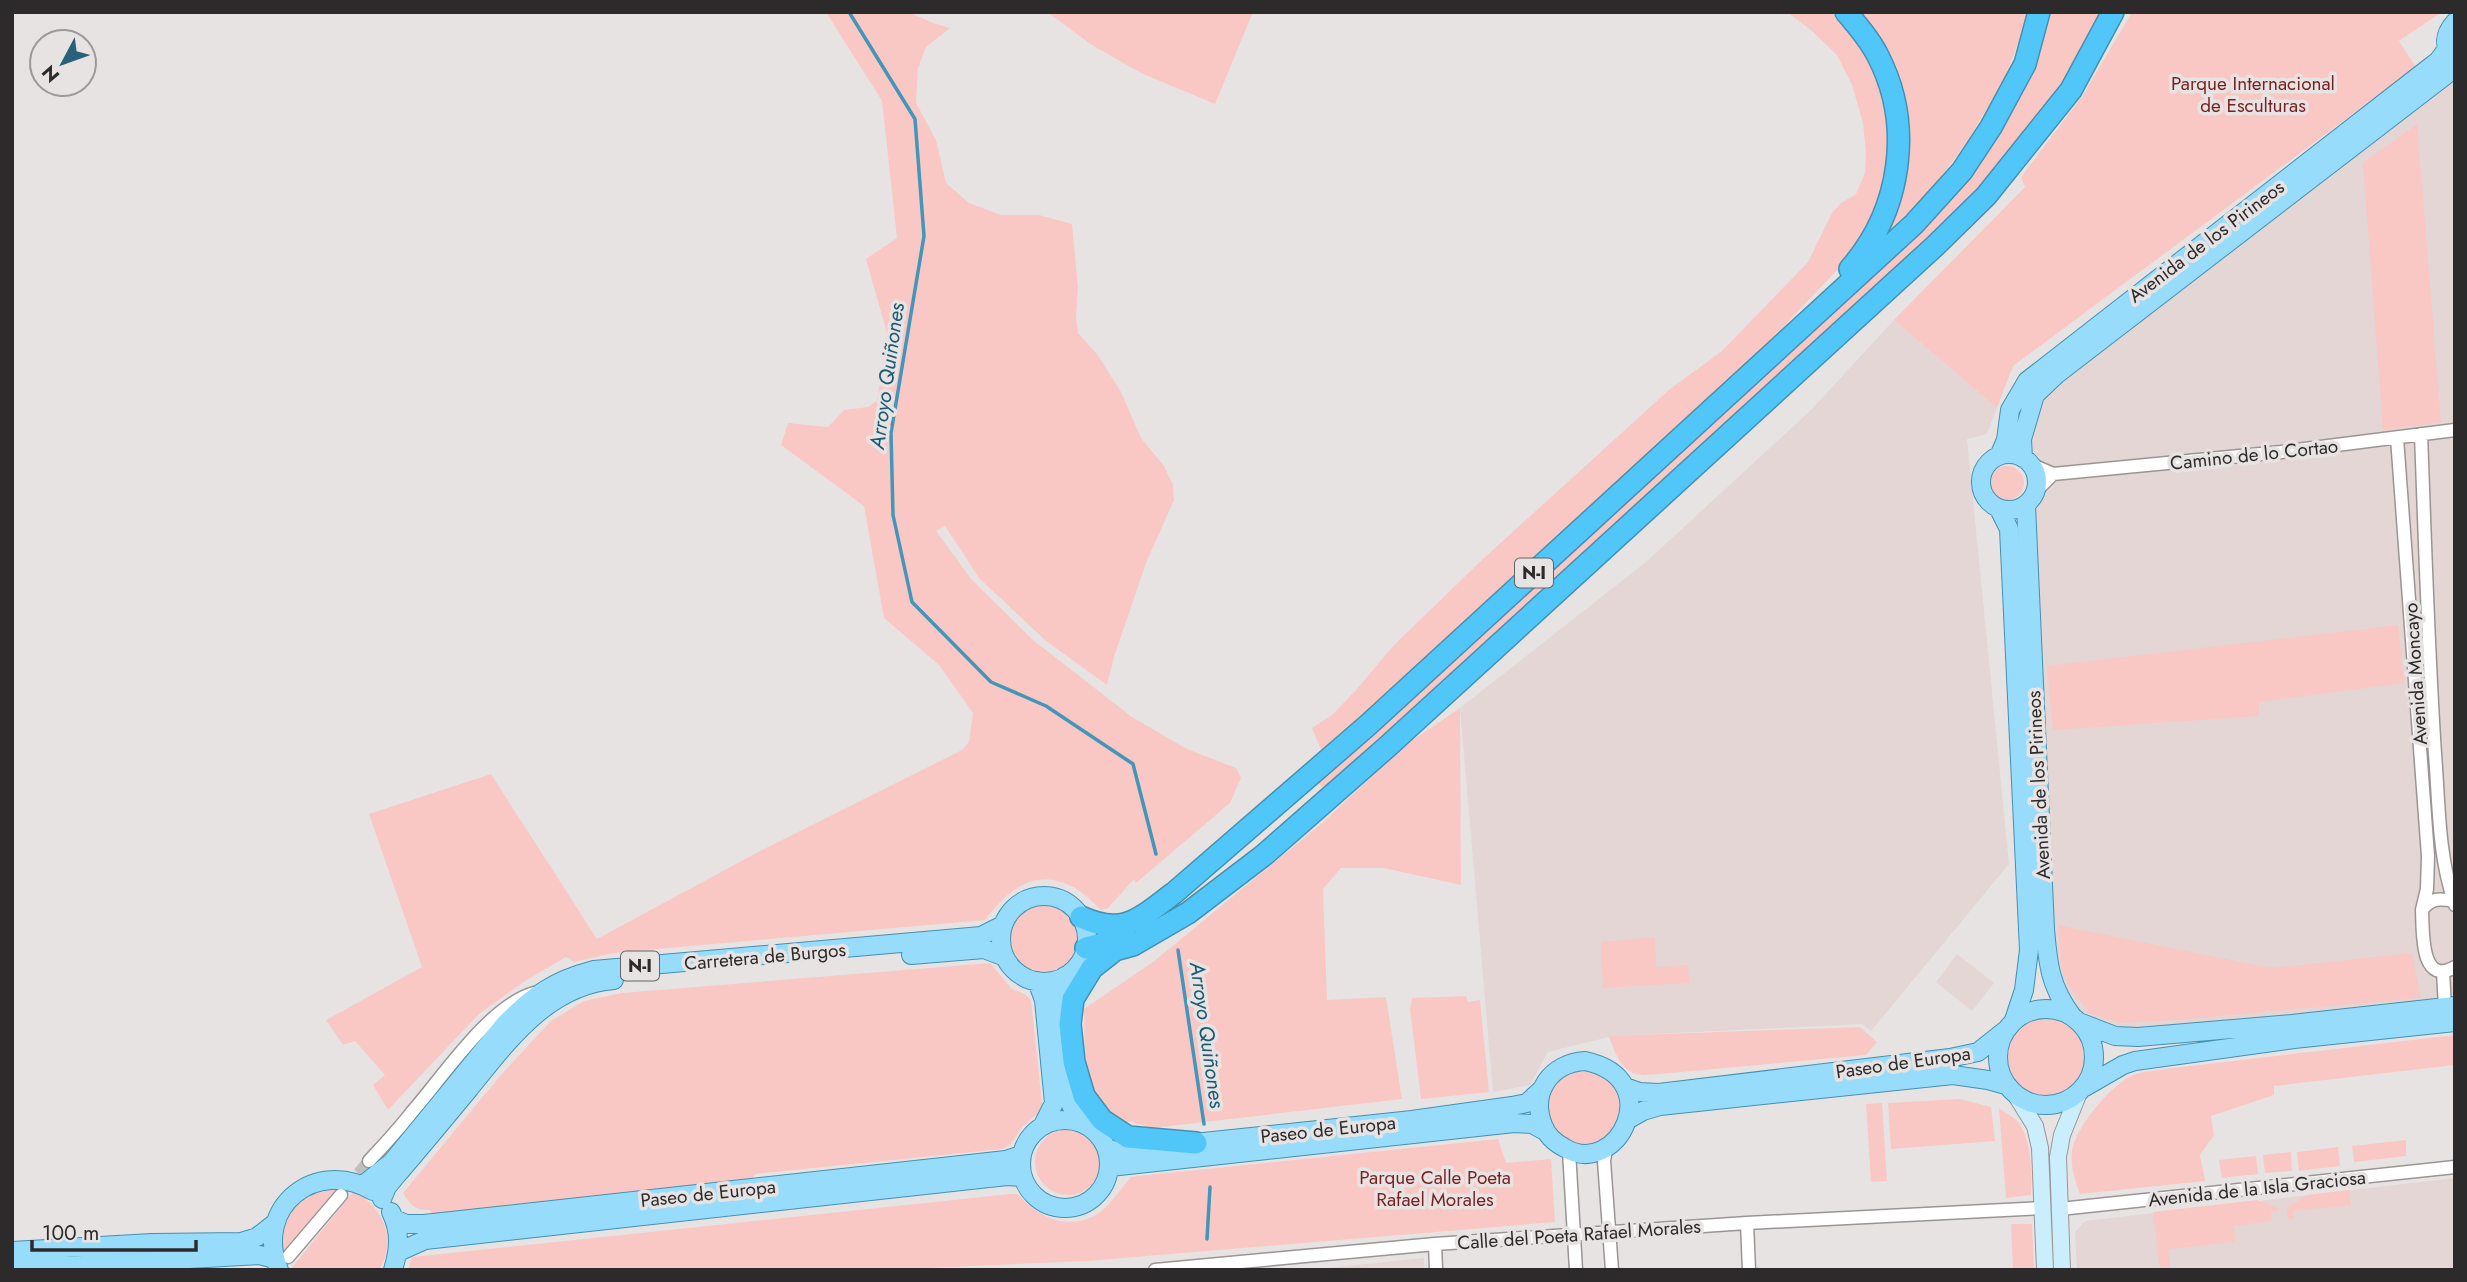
<svg xmlns="http://www.w3.org/2000/svg" width="2467" height="1282" viewBox="0 0 2467 1282" font-family="Jost,sans-serif">
<style>
.built{fill:#e3d6d4}
.green{fill:#f9c8c4}
.lines{fill:none;stroke-linecap:round;stroke-linejoin:round}
.stream{stroke:#4396ba;stroke-width:3.5}
.minor-tunnel{stroke:#c2bebe;stroke-width:12;stroke-dasharray:12 6;stroke-linecap:butt}
.minor-casing{stroke:#9a9595;stroke-width:15}
.secondary-casing{stroke:#9a9595;stroke-width:18}
.primary-casing{stroke:#4490b1;stroke-width:20}
.motorway-casing{stroke:#4490b1;stroke-width:24}
.minor{stroke:#fff;stroke-width:12}
.secondary{stroke:#cbeefd;stroke-width:16}
.primary{stroke:#97ddfb;stroke-width:18}
.motorway{stroke:#51c7f9;stroke-width:21}
.labels{text-anchor:middle;stroke-width:7;stroke-linejoin:round;paint-order:stroke}
.shield{fill:#e8e3e3;stroke:#646262;stroke-width:2}
.shield-label{font-size:18px;font-weight:bold;fill:#2c2a2a}
.park-label{font-size:19px;fill:#7a1f20;stroke:#e8e3e3}
.street-label{font-size:19px;fill:#2c2a2a;stroke:#e8e3e3}
.water-label{font-size:21px;font-style:italic;fill:#195a74;stroke:#e8e3e3}
</style>
<rect width="100%" height="100%" fill="#e8e3e3"/>
<!-- built -->
<path class="built" d="M2455 68V1006L2138 1037 2079 1022 2053 987 2026 505 2035 492 2036 476 2022 439 2035 395Z
M1894 320 1997 408 1987 434 1967 439 2009 864 1871 1031 1862 1024 1613 1036 1548 1052 1530 1085 1493 1092 1460 708 1646 562 1810 411Z
M1957 954 1994 983 1972 1011 1936 982Z
M2455 1178V1270H2077L2075 1232 2085 1221Z
M1424 1258V1270H1308Z"/>
<!-- green -->
<path class="green" d="M826 12H908L933 23 950 28 926 47 918 68 916 103 936 140 946 183 969 203 1001 215H1039L1072 224 1078 287 1076 317 1078 333 1097 354 1121 392 1141 438 1164 466 1173 485 1174 500 1146 563 1114 657 1107 685 1046 641 979 578 945 526 936 531 972 580 1033 640 1132 717 1187 749 1236 768 1241 778 1230 803 1136 883 1134 879 1108 908 1101 910C1093 903 1084 893 1075 888 1035 866 1008 890 985 920L613 953 574 962 566 957 525 981 479 1014 388 1110 373 1085 385 1075 355 1041 343 1045 326 1020 422 967 369 814 491 774 597 939 760 851 962 750 969 742 973 713 939 665 884 618 864 506 781 445 788 423 828 427 844 410 868 407 877 401 887 333 866 259 897 238 882 101Z
M1047 12H1253L1215 104 1141 73 1092 45Z
M1787 12H1831L1843 23 1866 54 1883 92 1891 134 1884 182 1866 230 1842 265 1734 378 1611 487 1322 752 1312 728 1333 714 1356 690 1394 645 1484 558 1670 389 1722 351 1808 262 1832 213 1841 203 1856 194 1865 173 1866 152 1863 123 1852 85 1837 55 1812 31Z
M1861 12H2030L2004 80 1968 140 1933 188 1884 236 1907 144 1901 85 1873 27Z
M2050 12H2102C2090 35 2078 61 2063 82 2019 148 1965 204 1909 260L1326 791 1317 782 1897 252 2031 67Z
M2132 12H2442L2399 41 2416 67 2013 366 1997 408 1894 320 2025 187 2021 177 2083 95Z
M2417 124 2441 422 2383 430 2363 163Z
M1990 483a17 17 0 1 1 34 0a17 17 0 1 1-34 0Z
M2398 625 2404 683 2259 702V716L2055 730 2053 729 2047 666Z
M1460 708 1461 885 1384 868H1341L1323 889 1327 1000 1386 997 1402 1099 1153 1128 1129 1121 1125 1125C1119 1121 1112 1117 1107 1111 1082 1084 1085 1043 1084 1009L1153 962 1321 824 1407 744Z
M1010 939a34 34 0 1 1 68 0a34 34 0 1 1-68 0Z
M2058 925 2271 968 2412 953 2421 998 2179 1020 2119 1023 2090 1013 2069 987 2061 968Z
M1655 937 1656 967 1688 965 1689 983 1603 988 1601 942Z
M990 963 1012 989 1025 994 1031 1000 1042 1103 1041 1111 1023 1126 1010 1145 1002 1149 755 1174 752 1179 432 1214 430 1210C416 1211 410 1205 403 1193L500 1076 551 1021 584 1001 622 993Z
M1466 996 1468 1002 1480 1000 1489 1092 1421 1099 1410 1009 1412 998Z
M2003 1057a42 42 0 1 1 84 0a42 42 0 1 1-84 0Z
M1860 1027 1877 1042 1866 1055 1659 1074C1652 1074 1642 1076 1636 1074 1621 1070 1613 1049 1609 1036Z
M2455 1035V1065L2274 1086V1095L2211 1116 2214 1135 2200 1155 2205 1181 2080 1194C2075 1182 2070 1164 2072 1151 2076 1126 2111 1085 2133 1075 2142 1071 2155 1071 2165 1069Z
M1546 1107a37 37 0 1 1 74 0a37 37 0 1 1-74 0Z
M1960 1099 1991 1107 1995 1141 1891 1149 1888 1103Z
M1882 1103 1887 1181 1871 1182 1866 1104Z
M1999 1108C2005 1113 2013 1116 2018 1122 2032 1140 2032 1173 2031 1195L2006 1198Z
M1035 1162a33 33 0 1 1 66 0a33 33 0 1 1-66 0Z
M1498 1139 1506 1163 1551 1159 1555 1222 1087 1261 880 1270H408L412 1257 1010 1194H1018C1040 1221 1078 1234 1106 1207 1115 1198 1122 1187 1131 1177L1138 1176Z
M2406 1140V1156L2354 1162 2352 1146Z
M2338 1147 2340 1166 2299 1171 2297 1152Z
M2291 1152 2292 1171 2265 1173 2263 1155Z
M2256 1156 2258 1174 2222 1178 2219 1160Z
M339 1189 283 1255C280 1214 298 1192 339 1189Z
M2349 1190 2351 1205 2293 1211 2294 1219H2288L2287 1208 2307 1195Z
M354 1191C383 1208 398 1238 379 1270H290Z
M2257 1200 2277 1208 2278 1210 2271 1212 2272 1221 2234 1226 2235 1242 2168 1249 2170 1270H2160L2153 1212Z
M2011 1224H2032L2034 1270H2013Z"/>
<g class="lines">
<!-- stream -->
<path class="stream" d="M849 12 915 119 924 236 891 433 893 515 912 602 991 682 1046 706 1133 764 1156 854
M1178 950 1204 1124
M1207 1239 1210 1187"/>
<!-- minor-tunnel -->
<path class="minor-tunnel" d="M347 1187 369 1161"/>
<!-- minor casing -->
<g class="minor-casing">
<path id="minor" d="M2421 434C2425 541 2428 647 2435 754 2439 802 2438 855 2454 901
M2397 438 2428 856 2427 889 2422 910
M2030 464 2053 474 2281 452 2455 430
M2035 492 2053 474
M2455 905 2454 901C2439 898 2431 898 2422 910 2423 931 2420 987 2455 967
M2443 972 2445 1007
M1606 1148 1604 1161 1612 1270
M1569 1151 1576 1270
M369 1161C384 1145 399 1129 412 1112 443 1077 489 1006 534 993
M2060 1209 2455 1167
M1747 1223 1749 1270
M1435 1244 1436 1270
M288 1257 341 1195
M1155 1270 1435 1244 1747 1223 2043 1208"/>
</g>
<!-- secondary casing -->
<g class="secondary-casing">
<path id="secondary" d="M2017 1097 2035 1126 2040 1148 2045 1270
M2062 1270 2058 1157 2062 1135 2078 1095"/>
</g>
<!-- primary casing -->
<g class="primary-casing">
<path id="primary" d="M2453 59C2443 46 2444 34 2455 22
M1981 482a28 28 0 1 1 56 0a28 28 0 1 1-56 0Z
M1999 456 2006 440 2010 410 2027 381 2425 71 2438 61 2447 49
M2023 458 2022 439 2035 395 2057 374 2455 68
M2026 505 2045 929C2048 965 2050 986 2072 1016
M1999 509 2009 529 2029 950 2024 990 2014 1020
M1001 939a43 43 0 1 1 86 0a43 43 0 1 1-86 0Z
M911 955 984 949 1005 957
M1065 976 1059 989V1000L1069 1101 1079 1121
M1037 981 1044 1000 1054 1103 1043 1125
M1998 1057a48 48 0 1 1 96 0a48 48 0 1 1-96 0Z
M2079 1022 2115 1036 2138 1037 2292 1024 2455 1006
M1585 1061C1669 1079 1617 1179 1565 1148 1555 1143 1547 1136 1543 1125 1530 1092 1551 1063 1585 1061Z
M1625 1087 1639 1092 1659 1093 1950 1058 1978 1052 2007 1029
M2085 1087 2123 1065 2135 1061 2294 1039 2455 1022
M1629 1119 1643 1111 1660 1106 1953 1075 1988 1080 2006 1085
M1021 1164a44 44 0 1 1 88 0a44 44 0 1 1-88 0Z
M1108 1149 1118 1151 1412 1120 1512 1106 1527 1103 1542 1089
M1110 1167 1514 1123 1532 1124 1545 1131
M363 1185 392 1162 505 1024C535 994 553 981 594 970L981 936 1003 925
M382 1199 387 1187 396 1176C421 1147 445 1118 469 1089 508 1041 548 985 614 980
M391 1212C401 1232 399 1250 393 1270
M395 1219 406 1224H424L1006 1160 1021 1155
M12 1251 152 1243 241 1242 257 1237 275 1223
M398 1252 425 1240 1007 1176 1023 1177
M12 1269 259 1255 275 1259
M279 1270C253 1207 316 1157 373 1191"/>
</g>
<!-- motorway casing -->
<g class="motorway-casing">
<path id="motorway" d="M1846 12C1858 26 1870 40 1878 56 1914 126 1901 211 1850 269
M1081 917C1124 937 1140 918 1174 893L1368 725 1914 224 1962 171 1991 127 2025 64 2039 12
M1086 948 1126 938
M1196 1143 1128 1137 1102 1120 1084 1096 1074 1062 1070 1024 1073 999 1092 968 1115 950 1133 945 1188 913 1264 855 1387 747 1935 246 1986 196 2071 90 2113 12"/>
</g>
<!-- minor -->
<use href="#minor" class="minor"/>
<!-- secondary -->
<use href="#secondary" class="secondary"/>
<!-- primary -->
<use href="#primary" class="primary"/>
<!-- motorway -->
<use href="#motorway" class="motorway"/>
</g>
<g class="labels">
<!-- shield labels -->
<g class="shield">
<rect x="1515" y="558.5" width="38" height="29" rx="5"/>
<rect x="621" y="951.5" width="38" height="29" rx="5"/>
</g>
<g class="shield-label">
<text x="1534" y="579">N-I</text>
<text x="640" y="972">N-I</text>
</g>
<!-- park labels -->
<g class="park-label">
<text x="2253" y="90">Parque Internacional<tspan x="2253" dy="22">de Esculturas</tspan></text>
<text x="1435" y="1184">Parque Calle Poeta<tspan x="1435" dy="22">Rafael Morales</tspan></text>
</g>
<!-- street labels -->
<g class="street-label">
<text transform="translate(2206 241) rotate(-37)" y="7">Avenida de los Pirineos</text>
<text transform="translate(2254 454) rotate(-6)" y="7">Camino de lo Cortao</text>
<text transform="translate(2415 674) rotate(-94)" y="7">Avenida Moncayo</text>
<text transform="translate(2038 785) rotate(-93)" y="7">Avenida de los Pirineos</text>
<text transform="translate(765 956) rotate(-5)" y="7">Carretera de Burgos</text>
<text transform="translate(1903 1062) rotate(-8)" y="7">Paseo de Europa</text>
<text transform="translate(1328 1129) rotate(-6)" y="7">Paseo de Europa</text>
<text transform="translate(2257 1188) rotate(-6)" y="7">Avenida de la Isla Graciosa</text>
<text transform="translate(708 1193) rotate(-6)" y="7">Paseo de Europa</text>
<text transform="translate(1579 1234) rotate(-4)" y="7">Calle del Poeta Rafael Morales</text>
</g>
<!-- water labels -->
<g class="water-label">
<text transform="translate(887 376) rotate(-82)" y="7">Arroyo Quiñones</text>
<text transform="translate(1207 1035) rotate(82)" y="7">Arroyo Quiñones</text>
</g>
</g>
<!-- border -->
<rect width="2467" height="1282" fill="none" stroke="#2c2a2a" stroke-width="28"/>
<!-- north arrow -->
<g transform="translate(63 63) rotate(229)"><circle r="33" fill="#e8e3e3" stroke="#9d9999" stroke-width="2"/>
<path d="M0-5L12 26L0 18L-12 26Z" fill="#27617a"/>
<text y="-10" font-size="19" font-weight="bold" text-anchor="middle" fill="#2c2a2a">N</text>
</g>
<!-- scale -->
<path d="M32 1240v10h164v-10" fill="none" stroke="#2c2a2a" stroke-width="3.5"/>
<text x="42" y="1240" font-size="21" fill="#2c2a2a" stroke="#e8e3e3" stroke-width="5" paint-order="stroke">100 m</text>
</svg>
